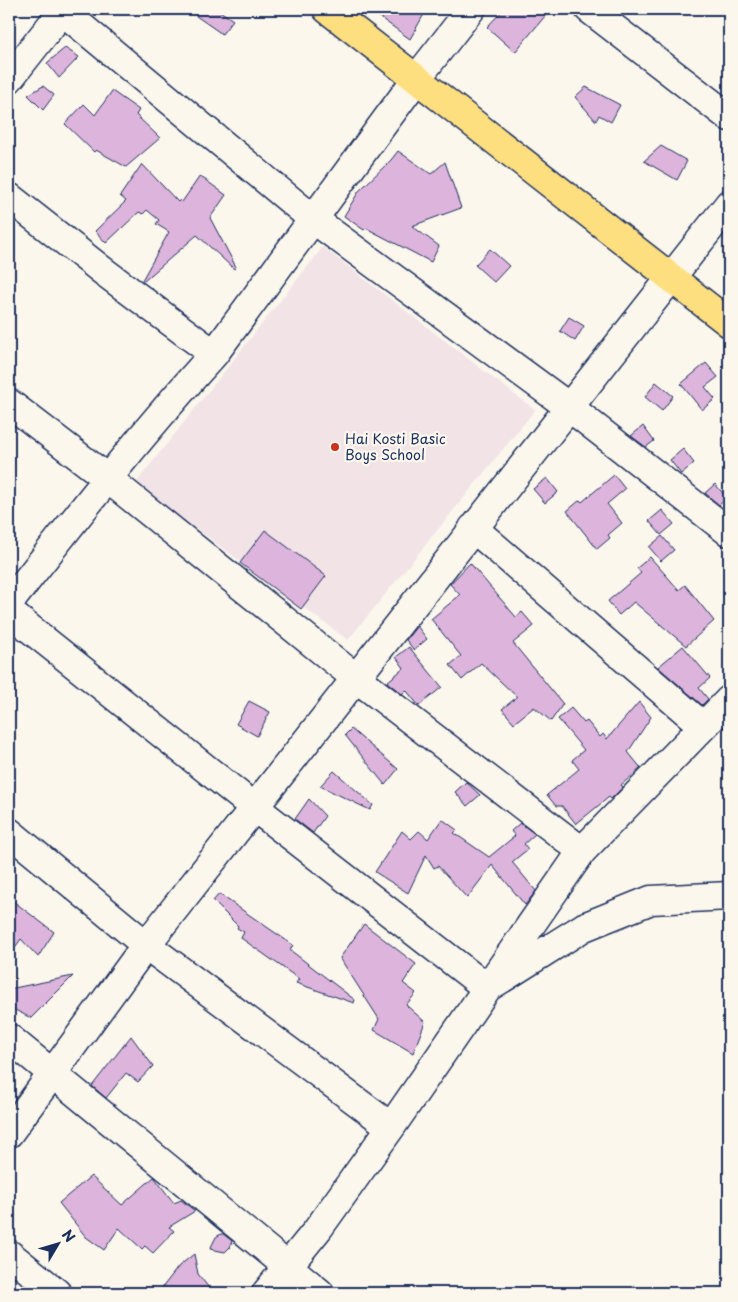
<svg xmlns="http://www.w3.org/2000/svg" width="738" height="1302" viewBox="0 0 738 1302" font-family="'Playpen Sans',sans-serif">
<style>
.built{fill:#f2e3e7}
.building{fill:#ddb4dc;stroke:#1b2f5e}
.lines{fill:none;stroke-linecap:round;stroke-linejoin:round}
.minor-casing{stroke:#1b2f5e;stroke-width:31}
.major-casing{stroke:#1b2f5e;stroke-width:31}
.minor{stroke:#fbf7ec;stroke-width:28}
.major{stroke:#fedf80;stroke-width:28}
.poi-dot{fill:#c8321e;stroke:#fbf7ec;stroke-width:2}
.labels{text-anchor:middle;stroke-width:4.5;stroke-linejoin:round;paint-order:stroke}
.poi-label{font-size:14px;fill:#1b2f5e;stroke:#fbf7ec;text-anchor:start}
</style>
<rect width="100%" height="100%" fill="#fbf7ec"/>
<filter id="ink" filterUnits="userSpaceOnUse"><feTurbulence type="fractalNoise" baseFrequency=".02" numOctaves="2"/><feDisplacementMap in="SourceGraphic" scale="10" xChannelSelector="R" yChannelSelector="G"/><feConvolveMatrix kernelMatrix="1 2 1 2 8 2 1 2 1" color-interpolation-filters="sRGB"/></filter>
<g filter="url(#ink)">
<!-- built -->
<path class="built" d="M323 247 535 410 348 640 135 484Z"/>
<!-- building -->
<path class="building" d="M186 9H217L233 20 222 34Z
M368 9H427L410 39Z
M504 9H551L515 52 487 27Z
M65 48 79 57 59 78 47 63Z
M43 86 54 95 43 110 28 95Z
M586 87 620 105 611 122 599 115 596 121 575 97Z
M112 91 139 110 136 115 160 138 126 167 96 150 94 152 65 124 84 104 95 115Z
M661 146 687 161 677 180 644 161Z
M398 151 431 174 445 162 461 208 412 226 439 246 431 262 366 228 364 230 344 216 359 191 391 160Z
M142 164 178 202 180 200 182 202 200 176 226 195 210 218 236 267 234 269 197 235 144 281 142 280 169 232 156 224 159 220 147 210 143 214 139 212 106 243 95 231 126 201 120 196Z
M490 249 509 266 494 282 475 265Z
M569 317 584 326 575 341 560 331Z
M706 363 718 377 705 387 715 399 702 410 681 384Z
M656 382 673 396 662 411 645 397Z
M643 426 654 441 646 447 631 436Z
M683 449 694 463 681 474 670 460Z
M614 475 625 489 607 504 622 523 608 535 610 538 597 549 567 511 580 500 582 502Z
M547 478 558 492 545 503 533 489Z
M715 484 727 498 719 505 705 493Z
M662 510 674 524 661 535 649 521Z
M265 530 326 576 301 609 240 563Z
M662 536 674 550 661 561 649 547Z
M650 557 679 590 685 585 714 621 686 646 634 602 619 615 608 601 641 573 637 568Z
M470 563 516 617 522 612 534 626 513 643 563 704 551 721 534 707 514 723 502 709 517 697 481 663 462 680 450 665 461 656 431 619 460 595 450 584Z
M417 626 427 639 414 650 406 640Z
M683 646 710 678 699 688 708 699 702 705 658 667Z
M409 647 442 687 419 706 406 690 402 694 387 682 404 668 396 657Z
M249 701 270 712 257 736 236 724Z
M639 702 651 717 628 752 641 768 621 785 623 787 611 799 609 797 576 824 562 806H556L547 795 579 769 572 760 584 750 558 719 571 708 584 723 587 721 600 737 603 734 607 739Z
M351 729 398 769 385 785 345 735Z
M334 771 373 805 370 810 320 786Z
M466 782 480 795 467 806 455 792Z
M309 799 325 816 313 833 295 819Z
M442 819 457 830 454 833 489 857 515 836 511 831 520 823 535 834 524 844 528 849 512 862 536 891 525 905 492 865 467 898 438 866 434 868 426 855 408 893 375 872 402 831 411 839 419 831 428 839Z
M219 894 293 945 290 950 355 1000 354 1003 296 983 299 979 241 938 244 932 237 928 238 926 213 901Z
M9 898 54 932 38 957 21 939 9 956Z
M364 924 416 964 403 983 416 993 406 1005 425 1022 413 1053 374 1030 379 1019 340 958Z
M73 976 31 1018 9 1007V989Z
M131 1036 153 1066 138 1082 126 1073 106 1098 92 1086Z
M91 1176 122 1205 154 1177 174 1203 181 1200 195 1211 169 1227 174 1231 153 1253 145 1246 142 1249 119 1228 104 1250 86 1237 59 1203Z
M221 1234H223L232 1241 230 1247 225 1252 210 1249 216 1237Z
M194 1254 198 1274 213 1293H158L179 1266Z"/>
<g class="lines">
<!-- minor casing -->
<g class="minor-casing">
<path id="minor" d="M60 9 313 219 569 407 729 532
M589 9 729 117
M9 79 64 9
M9 197 103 271 214 354
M9 403 107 478 356 678 582 851
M473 528 703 726
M9 603C75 519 141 434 214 354L417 78 471 9
M9 612 254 807 487 988 584 927 651 900 729 896
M9 832 146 945 391 1127
M9 1038 320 1293
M9 1133 146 945 729 204
M9 1254 57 1293
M266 1293 318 1229 391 1127 582 851 729 700"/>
</g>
<!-- major casing -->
<g class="major-casing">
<path id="major" d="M327 9 729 323"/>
</g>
<!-- minor -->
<use href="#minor" class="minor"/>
<!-- major -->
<use href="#major" class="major"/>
</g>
</g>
<!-- markers -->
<circle class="poi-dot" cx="335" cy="447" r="5"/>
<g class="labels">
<!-- poi labels -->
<g class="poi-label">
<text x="345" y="444">Hai Kosti Basic<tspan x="345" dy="16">Boys School</tspan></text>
</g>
</g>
<!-- margin -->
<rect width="738" height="1302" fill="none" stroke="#fbf7ec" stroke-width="30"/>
<rect x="15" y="15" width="708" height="1272" fill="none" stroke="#1b2f5e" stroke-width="2" filter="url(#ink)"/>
<!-- north arrow -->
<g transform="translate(58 1244) rotate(52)" stroke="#fbf7ec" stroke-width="4" paint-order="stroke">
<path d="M0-4L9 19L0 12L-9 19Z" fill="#1b2f5e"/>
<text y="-8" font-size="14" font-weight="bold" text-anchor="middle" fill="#1b2f5e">N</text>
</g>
</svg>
